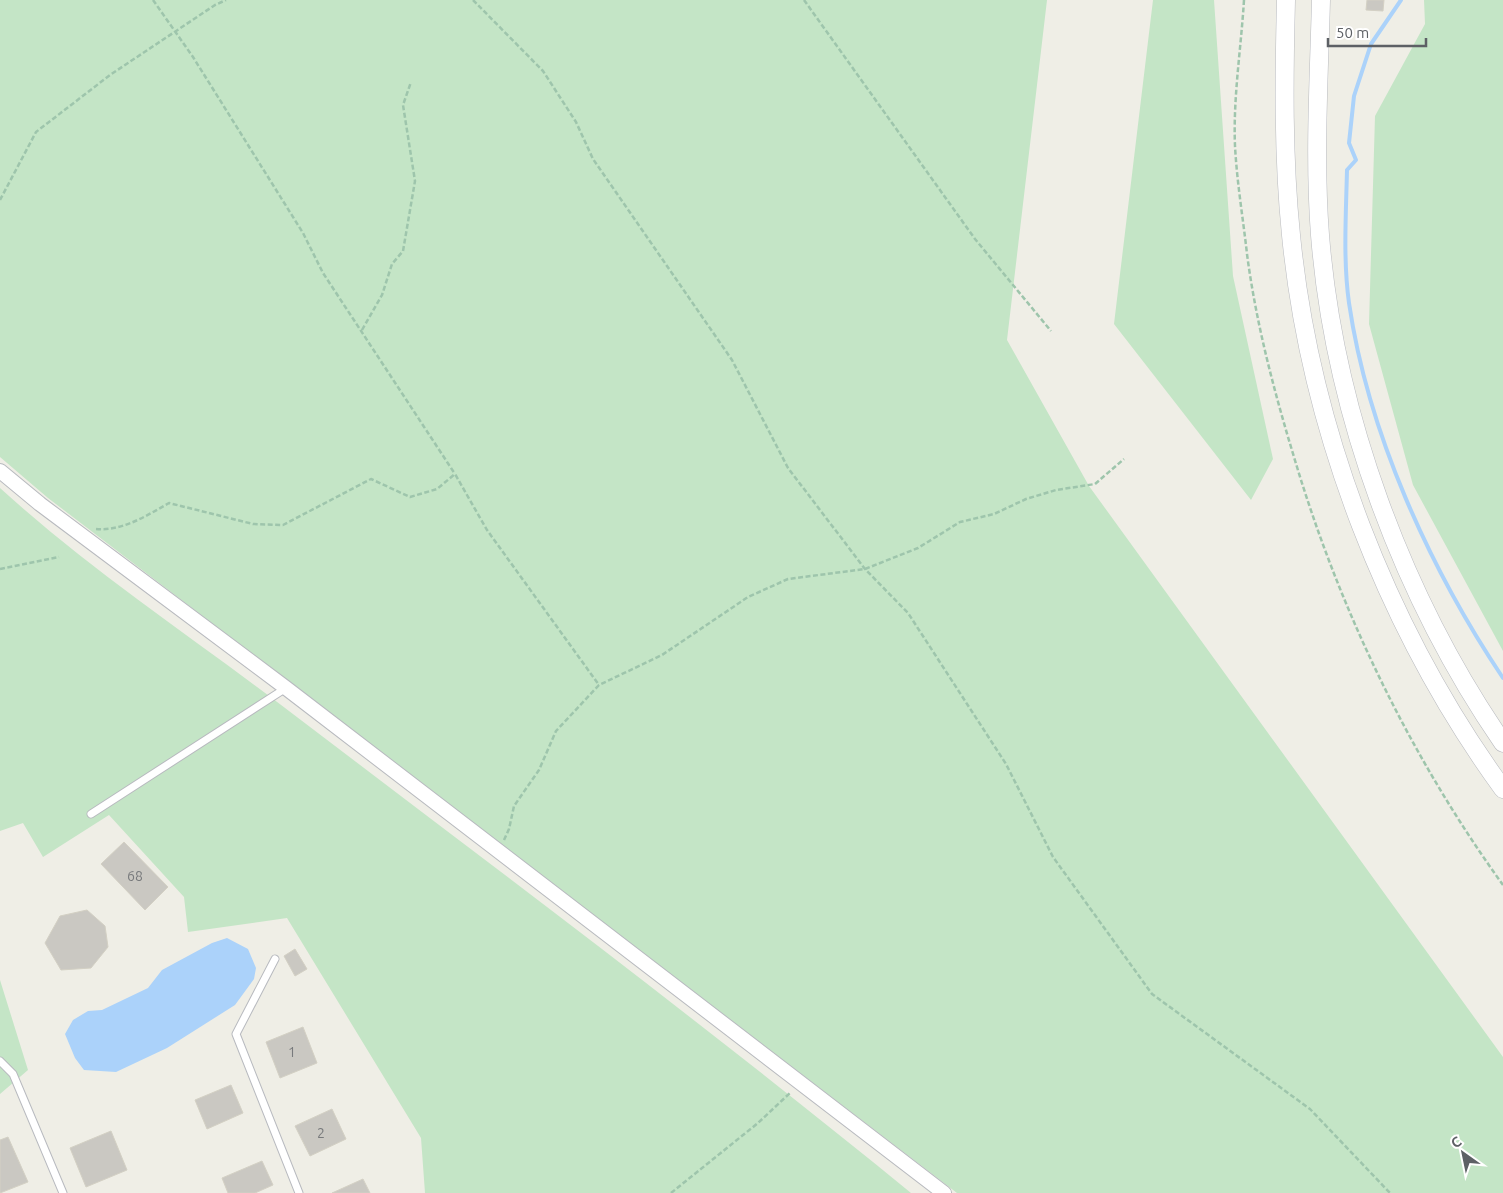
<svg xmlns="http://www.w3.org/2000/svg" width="1503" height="1193" viewBox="0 0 1503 1193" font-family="Ubuntu,sans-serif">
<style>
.green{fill:#c4e5c6}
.water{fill:#abd2fa}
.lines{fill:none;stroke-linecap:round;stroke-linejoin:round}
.stream{stroke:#abd2fa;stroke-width:4}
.building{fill:#cac8c2;stroke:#d3d0c4}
.service-casing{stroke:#b8babf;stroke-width:9}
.minor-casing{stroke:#b8babf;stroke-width:16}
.tertiary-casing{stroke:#b8babf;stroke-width:19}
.path{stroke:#9ec5ac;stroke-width:2.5;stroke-dasharray:5 2.5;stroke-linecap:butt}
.service{stroke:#fff;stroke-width:7}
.minor{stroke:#fff;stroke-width:14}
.tertiary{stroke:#fff;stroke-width:18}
.labels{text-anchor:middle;stroke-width:4;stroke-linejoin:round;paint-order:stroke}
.number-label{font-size:14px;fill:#787a7c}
</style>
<rect width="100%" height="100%" fill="#efeee6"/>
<!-- green -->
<path class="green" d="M0 0H1047L1007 340 1089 486 1503 1057V1193H957L48 498 0 457Z
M1153 0H1214L1233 276 1273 459 1251 500 1114 324Z
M1424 0H1503V651L1413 485 1369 324 1375 116 1425 24Z
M0 488C90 570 192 637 289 711 498 870 708 1027 911 1193H425L421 1138 287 918 188 932 184 897 109 815 43 857 23 823 0 831Z
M0 980 28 1070 0 1094Z"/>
<!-- water -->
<path class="water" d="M227 938 248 949 256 968 254 979 235 1005 167 1048 116 1072 84 1070 75 1058 65 1034 73 1020 88 1011 102 1010 148 988 162 970 212 943Z"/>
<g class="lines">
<!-- stream -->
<path class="stream" d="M1401 0 1371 44 1354 96 1349 143 1356 160 1347 170C1346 214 1343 260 1349 303 1368 433 1430 569 1503 678"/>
</g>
<!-- building -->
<path class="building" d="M1367 0H1384L1383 11 1366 10Z
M124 842 168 887 145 910 101 864Z
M87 910 105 926 108 947 91 968 61 970 45 943 60 916Z
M295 949 307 969 295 976 284 956Z
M303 1027 317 1063 280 1078 266 1042Z
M231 1085 243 1113 207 1129 195 1100Z
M332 1109 346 1139 310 1156 295 1126Z
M111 1131 127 1170 86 1187 70 1148Z
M8 1137 28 1182 0 1193V1140Z
M262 1161 273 1185 255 1193H228L222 1178Z
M363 1179 370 1193H332Z"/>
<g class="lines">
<!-- service casing -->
<g class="service-casing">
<path id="service" d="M91 814 286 688
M275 959 236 1034 299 1193
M0 1061 13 1074 63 1193"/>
</g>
<!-- minor casing -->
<g class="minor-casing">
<path id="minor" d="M0 471 40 504 286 688 944 1193"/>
</g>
<!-- tertiary casing -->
<g class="tertiary-casing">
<path id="tertiary" d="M1286 0C1284 78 1283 157 1291 235 1310 430 1388 631 1503 789
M1321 0C1319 77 1314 158 1320 235 1334 412 1403 598 1503 743"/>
</g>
<!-- path -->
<path class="path" d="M153 0 193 57 303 233 323 273 455 474
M473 0 543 71 576 122 593 159 732 360 788 468 865 569 908 613 1006 764 1053 857 1152 994 1310 1109 1390 1193
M804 0 975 239 1051 331
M1244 0C1241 49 1233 98 1235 146 1237 183 1243 218 1247 254 1256 323 1274 391 1294 457 1339 609 1410 756 1503 885
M0 200 36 132 110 75 215 5 226 0
M362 330 382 295 392 264 403 251 415 181 403 105 411 82
M96 529C123 531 146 516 169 503L253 524 283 525 371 479 410 497 437 489 455 474 487 530 599 685
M0 569 59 557
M504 840 509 829 514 806 539 770 556 731 599 685 662 655 748 597 788 579 865 569 918 548 960 522 994 514 1026 499 1056 490 1095 484 1124 459
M671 1193 758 1123 791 1092"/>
<!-- service -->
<use href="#service" class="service"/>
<!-- minor -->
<use href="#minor" class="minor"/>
<!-- tertiary -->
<use href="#tertiary" class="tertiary"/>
</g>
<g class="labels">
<!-- number labels -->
<g class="number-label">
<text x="135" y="881">68</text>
<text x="292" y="1057">1</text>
<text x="321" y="1138">2</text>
</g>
</g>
<!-- north arrow -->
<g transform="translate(1463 1153) rotate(327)" stroke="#ffffff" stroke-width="4" paint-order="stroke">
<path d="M0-4L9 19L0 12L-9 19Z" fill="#5d6065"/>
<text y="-8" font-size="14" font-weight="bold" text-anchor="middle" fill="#5d6065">С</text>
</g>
<!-- scale -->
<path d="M1328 38v8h98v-8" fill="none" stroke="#5d6065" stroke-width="2.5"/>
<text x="1336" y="38" font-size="15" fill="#5d6065" stroke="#ffffff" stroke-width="4" paint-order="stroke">50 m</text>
</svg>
